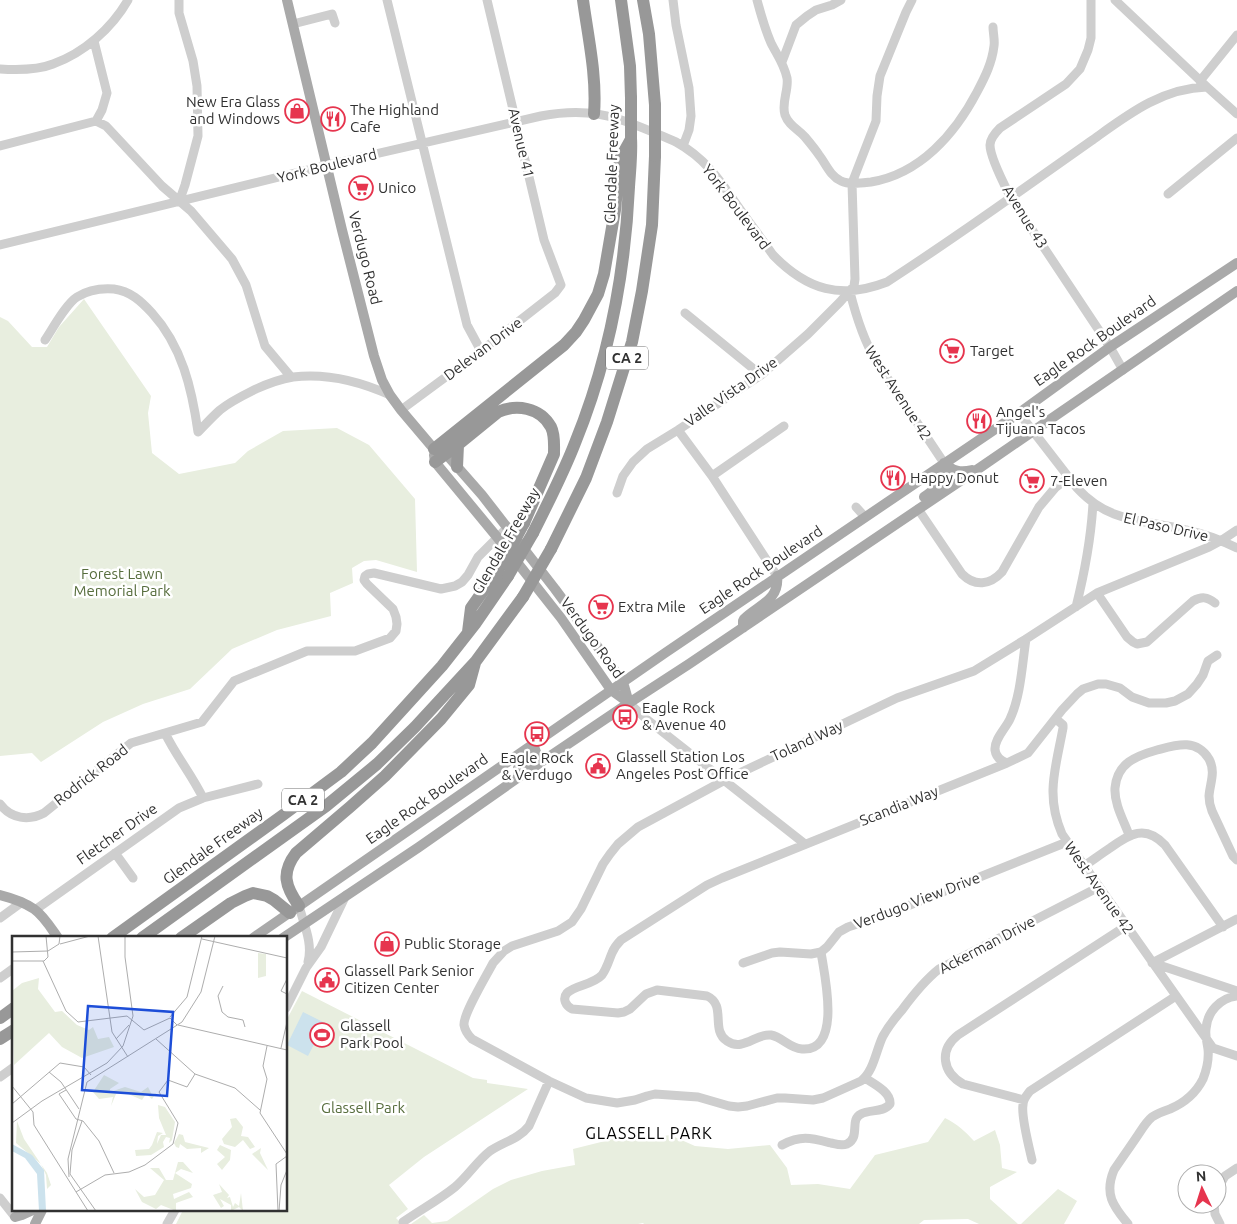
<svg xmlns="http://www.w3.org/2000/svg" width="1237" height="1224" viewBox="0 0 1237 1224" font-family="Ubuntu,sans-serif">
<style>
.green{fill:#e8eedf}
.water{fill:#cce2ed}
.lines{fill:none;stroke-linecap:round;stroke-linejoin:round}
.minor{stroke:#cecece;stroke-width:9}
.major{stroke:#a9a9a9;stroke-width:10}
.highway{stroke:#989898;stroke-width:12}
.highway-bridge{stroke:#989898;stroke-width:12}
.labels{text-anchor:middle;stroke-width:5;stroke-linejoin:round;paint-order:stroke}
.shield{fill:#fff;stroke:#6f6f6f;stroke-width:1}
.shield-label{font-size:14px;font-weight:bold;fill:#313131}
.poi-label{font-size:15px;fill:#313131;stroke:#fff;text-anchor:start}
.street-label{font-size:15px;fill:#313131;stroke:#fff}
.park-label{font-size:15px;fill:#576d3d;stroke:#fff}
.neighbourhood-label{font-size:16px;letter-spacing:1px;fill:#000;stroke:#fff}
.inset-road{fill:none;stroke:#adadad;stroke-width:1}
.view{fill:#1d4ed8;fill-opacity:0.15;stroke:#1d4ed8;stroke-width:2.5}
.inset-edge{fill:none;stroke:#313131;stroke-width:2.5}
</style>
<rect width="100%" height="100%" fill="#fff"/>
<!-- green -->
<path class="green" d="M84 299 151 396 148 413 152 453 179 474 235 463 248 451 283 431 337 428 369 445 415 499 417 572 376 560 364 561 352 568 353 583 330 593 331 616 277 630 232 649 190 689 143 704 103 722 41 762 32 753 0 756V317L8 321 32 347H47L59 327Z
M302 991 473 1078 487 1080V1083L528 1089 424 1157 389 1185 408 1209 396 1218 402 1224H176L183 1210H286V1021Z
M945 1118C957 1124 965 1131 974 1141L995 1130 1000 1145 1002 1168 1017 1172 990 1187V1199L1018 1224H979L968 1219 924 1220 919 1224H644L643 1223 638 1224H411L424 1215 432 1223 447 1221 493 1189 511 1180 542 1171 575 1165 573 1149 613 1139H647L670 1135 695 1146 728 1149 770 1145 787 1168 791 1185 818 1184 850 1189 875 1155 928 1142Z
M1058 1189 1077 1201 1064 1224H1021Z"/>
<!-- water -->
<path class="water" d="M303 1012 325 1023 308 1056 287 1045Z"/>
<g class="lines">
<!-- minor -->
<path class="minor" d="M179 0V13L193 61 197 86 198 136 185 185 179 202
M387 0 467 325 481 351
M673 0 676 25 689 88 691 116 689 130 683 146
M757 0C761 15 765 29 771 43 777 55 784 64 787 78 789 90 781 103 785 115 789 126 798 129 805 137 810 143 815 149 819 155 826 164 830 176 841 181 849 185 862 183 871 182 920 174 955 134 977 92 985 77 992 63 994 46 995 40 993 33 993 27
M1091 0V38L1088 50 1080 69 1066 84 1000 128C996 132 990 138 990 145 990 158 1005 186 1011 198L1110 347 1123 370
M1115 0 1207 87
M293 24 332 14 335 23
M782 62 796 25 807 16 816 10 832 5 841 0
M0 69C16 70 38 70 53 64 84 53 112 28 128 0
M1200 81 1237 35
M96 121 106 126 162 186 191 211 232 259 246 285 265 346 291 377
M0 146 96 121 102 110 107 93 94 41
M1168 194 1237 138
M0 245 336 163 541 116C567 111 594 111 618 119 638 125 657 134 676 142 705 158 719 179 737 205 749 222 761 238 773 255 807 290 841 300 887 282 933 252 978 221 1023 189 1046 173 1068 157 1091 141 1126 116 1161 88 1207 87L1237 114
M850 292C856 316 863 339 876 361L944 463
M685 313 761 375
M45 340C53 328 66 304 77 297 88 290 101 288 114 289 130 291 141 301 152 313 182 346 192 389 198 432 205 425 212 417 220 410 231 401 244 395 256 389 267 384 281 379 293 377 326 373 359 381 390 395
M401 410 481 351 555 293 561 285 544 240 487 0
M1019 413 1077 488C1110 524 1143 519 1186 530 1204 534 1221 540 1237 548
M678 430 712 476 777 576
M712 476 784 426
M617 493 623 476 633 462 647 449 678 430 761 375 808 334 840 302 854 286 855 279 852 183 876 121 877 96 880 76 906 12 912 0
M856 507 865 517
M918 509 962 574C975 587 990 585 1002 572L1039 507 1055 488 1069 477
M1097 593 1127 637 1133 642 1137 644 1147 642 1193 601C1202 596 1207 597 1215 603
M1076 607C1085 571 1091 540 1093 503
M629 703 645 718 805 844
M1056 719 1063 725V728C1056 767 1045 795 1062 834L1213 1048 1237 1056
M165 733C176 756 192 775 203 798
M1007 763C1001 761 996 757 995 750 994 739 1006 728 1010 719 1021 695 1022 665 1026 639
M0 804C11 819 29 821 44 813L131 743 202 722 234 681 307 651H355L390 638 396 631 397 624 396 617 393 609 367 584 364 580 365 576 368 574 374 573 441 589 455 586 462 582 468 575 478 557 507 528
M1129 835C1124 821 1114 804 1115 788 1117 763 1136 756 1157 750 1176 745 1196 738 1209 759 1216 772 1210 783 1209 796 1209 801 1210 806 1212 811L1233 856 1237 860
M115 853 133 878
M1084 866C1093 860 1101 854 1110 848 1130 834 1145 824 1165 845L1223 927
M1099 887 939 969C924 981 913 995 902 1010 895 1018 888 1027 883 1036 876 1050 874 1071 861 1081L823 1098 813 1100 785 1098H777L747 1106 738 1107 729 1106 698 1097 655 1094 647 1096 635 1100 617 1103 586 1098 549 1081 472 1039C468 1035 465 1031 464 1025 463 1014 487 975 493 963L504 951 512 946 558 931 572 922 581 909 603 864 610 854 618 844 638 827 725 780 897 698 974 671 1026 639 1097 593 1209 547 1222 540 1237 530
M299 906C304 925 313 943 308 962
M35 910 179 808 203 798 258 784
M0 918 22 902
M821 952C824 973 843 1052 802 1049 789 1048 782 1037 771 1035 756 1033 743 1052 727 1041 710 1030 727 1005 707 996L657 990 646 994 630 1009 624 1012 618 1013 572 1009C566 1006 562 999 567 993 575 985 593 985 602 975 607 968 609 960 612 953 614 948 617 944 621 940L707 885 722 878 1007 763 1028 753 1062 710 1077 694 1083 689 1098 684H1106L1120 688 1132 697 1149 703H1166L1175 701 1188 694 1197 684 1203 675 1208 661 1217 655
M743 963 772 953 780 952 811 954 821 952 827 947 839 932 848 927 890 913 1067 842
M1152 963 1237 919
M1153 963 1237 991
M0 978 14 968
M286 1008 306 968 321 947 346 895
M0 1077 14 1067
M1024 1100 963 1084C942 1072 939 1050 958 1035L1126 926
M782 1145C801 1135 811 1138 831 1143 836 1144 841 1146 847 1144 861 1137 849 1120 861 1114 870 1109 883 1113 890 1104 891 1092 874 1084 865 1078
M1032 1160C1029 1147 1021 1116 1023 1105 1023 1099 1027 1095 1030 1091L1176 996
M1217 1190 1225 1176 1237 1168
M0 1198 15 1217
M1214 1204 1215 1214 1220 1224
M403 1222C420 1210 439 1200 455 1187 468 1176 477 1161 490 1151 503 1142 519 1139 529 1126L549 1081
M167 1224 175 1210
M1128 1224C1113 1206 1104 1194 1114 1170 1122 1158 1130 1147 1138 1135 1142 1129 1146 1122 1152 1117 1158 1113 1164 1111 1170 1109 1184 1103 1196 1093 1203 1079 1207 1069 1209 1059 1208 1049 1207 1042 1205 1036 1206 1029 1207 1012 1220 998 1237 996"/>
<!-- major -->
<path class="major" d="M287 0 342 230 374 356 382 380 390 395 401 410 434 449 446 454 482 495 555 589 597 646 623 682 629 703
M434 455 435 462 497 537 561 618 611 690 629 703
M944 463C953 471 960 473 972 470
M924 497C936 489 944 481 946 466L944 463
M743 628V621L744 619C758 605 780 600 777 576
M519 777 518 768 536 754V752L533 744
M0 895C12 898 24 902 34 909 44 916 51 928 58 938
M253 938 665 653 1019 413 1110 347 1237 263
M283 938 419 847 519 777 629 703 689 664 978 469 1237 291
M15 1217 22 1215 33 1210
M35 1224 42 1210"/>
<!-- highway -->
<path class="highway" d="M583 0C588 37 597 76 594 114
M621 0 630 66 631 98
M643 0 649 34 655 105
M434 449 564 345 576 332 584 320 598 294 604 274 615 210 620 159 630 141
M435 462 455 447 498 412C516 404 540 407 551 427 555 435 554 445 554 454L524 523
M457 467 458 445
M533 533C548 503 563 474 575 443 608 362 625 275 629 187 630 171 632 154 631 138
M551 549 586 478 607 422 632 342 642 291 652 225 655 156
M468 632 471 608 502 564
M299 906C285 886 281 873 296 853L350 807 385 776 441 719 469 685 475 663
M112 938 283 815 341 772 372 743 442 666 475 624 508 576
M142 938 326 806 377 764 415 727 476 661 523 597
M181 938 231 903 245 896 253 893 267 896 274 900 290 913
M0 1018 14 1008
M0 1039 14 1030"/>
<!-- highway-bridge -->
<path class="highway-bridge" d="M631 98V138
M655 105V156
M502 564 524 523
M508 576 533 533
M523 597 551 549"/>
</g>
<!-- icons -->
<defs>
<g id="shop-ring" transform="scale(1.25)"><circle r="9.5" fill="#fff" stroke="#e6354e" stroke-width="1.5"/><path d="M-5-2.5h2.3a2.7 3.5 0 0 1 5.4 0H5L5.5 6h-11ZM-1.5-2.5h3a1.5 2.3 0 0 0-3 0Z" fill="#e6354e"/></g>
<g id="restaurant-ring" transform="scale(1.25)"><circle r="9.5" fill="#fff" stroke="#e6354e" stroke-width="1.5"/><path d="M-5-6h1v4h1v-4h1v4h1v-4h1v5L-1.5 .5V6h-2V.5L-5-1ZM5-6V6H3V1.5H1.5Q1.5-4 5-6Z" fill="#e6354e"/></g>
<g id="supermarket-ring" transform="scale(1.25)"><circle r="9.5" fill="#fff" stroke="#e6354e" stroke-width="1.5"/><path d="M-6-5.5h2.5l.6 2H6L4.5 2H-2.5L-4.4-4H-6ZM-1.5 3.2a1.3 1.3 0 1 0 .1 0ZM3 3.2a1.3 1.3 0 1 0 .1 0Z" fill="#e6354e"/></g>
<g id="bus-ring" transform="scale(1.25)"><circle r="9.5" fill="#fff" stroke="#e6354e" stroke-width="1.5"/><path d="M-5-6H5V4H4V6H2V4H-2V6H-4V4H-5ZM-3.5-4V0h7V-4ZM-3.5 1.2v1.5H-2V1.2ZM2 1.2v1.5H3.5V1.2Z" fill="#e6354e"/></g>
<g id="civic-ring" transform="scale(1.25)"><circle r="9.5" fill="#fff" stroke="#e6354e" stroke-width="1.5"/><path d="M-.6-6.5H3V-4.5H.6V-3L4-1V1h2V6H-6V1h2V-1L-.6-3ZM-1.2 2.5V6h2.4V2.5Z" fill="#e6354e"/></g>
<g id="stadium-ring" transform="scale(1.25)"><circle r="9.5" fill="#fff" stroke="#e6354e" stroke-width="1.5"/><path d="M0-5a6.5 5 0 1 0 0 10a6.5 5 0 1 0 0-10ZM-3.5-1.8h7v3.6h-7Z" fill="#e6354e"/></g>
</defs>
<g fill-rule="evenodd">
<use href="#shop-ring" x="297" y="111"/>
<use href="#restaurant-ring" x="333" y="119"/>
<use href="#supermarket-ring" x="361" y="188"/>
<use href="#supermarket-ring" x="952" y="351"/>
<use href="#restaurant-ring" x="979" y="421"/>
<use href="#restaurant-ring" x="893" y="478"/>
<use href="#supermarket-ring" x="1032" y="481"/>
<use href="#supermarket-ring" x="601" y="607"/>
<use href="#bus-ring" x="625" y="717"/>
<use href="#bus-ring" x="537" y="734"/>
<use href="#civic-ring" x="598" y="766"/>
<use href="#shop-ring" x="387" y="944"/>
<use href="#civic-ring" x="327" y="980"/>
<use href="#stadium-ring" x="322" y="1035"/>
</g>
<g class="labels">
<!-- shield labels -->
<g class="shield">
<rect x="606" y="346.5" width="42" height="23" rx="4"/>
<rect x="282" y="788.5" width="42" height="23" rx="4"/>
</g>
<g class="shield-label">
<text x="627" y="363">CA 2</text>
<text x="303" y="805">CA 2</text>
</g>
<!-- poi labels -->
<g class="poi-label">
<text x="280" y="107" text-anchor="end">New Era Glass<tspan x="280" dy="17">and Windows</tspan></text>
<text x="350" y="115">The Highland<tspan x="350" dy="17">Cafe</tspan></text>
<text x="378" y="193">Unico</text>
<text x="970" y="356">Target</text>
<text x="996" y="417">Angel's<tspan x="996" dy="17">Tijuana Tacos</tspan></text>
<text x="910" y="483">Happy Donut</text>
<text x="1050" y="486">7-Eleven</text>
<text x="618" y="612">Extra Mile</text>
<text x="642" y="713">Eagle Rock<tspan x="642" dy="17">&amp; Avenue 40</tspan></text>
<text x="616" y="762">Glassell Station Los<tspan x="616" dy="17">Angeles Post Office</tspan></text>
<text x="537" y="763" text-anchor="middle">Eagle Rock<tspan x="537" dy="17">&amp; Verdugo</tspan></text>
<text x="404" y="949">Public Storage</text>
<text x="344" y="976">Glassell Park Senior<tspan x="344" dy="17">Citizen Center</tspan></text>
<text x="340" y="1031">Glassell<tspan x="340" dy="17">Park Pool</tspan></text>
</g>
<!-- street labels -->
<g class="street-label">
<text transform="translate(521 143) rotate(77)" y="5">Avenue 41</text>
<text transform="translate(612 164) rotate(-88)" y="5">Glendale Freeway</text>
<text transform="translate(327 166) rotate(-14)" y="5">York Boulevard</text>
<text transform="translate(736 207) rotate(53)" y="5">York Boulevard</text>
<text transform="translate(1025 217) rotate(58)" y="5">Avenue 43</text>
<text transform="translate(365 258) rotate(76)" y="5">Verdugo Road</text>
<text transform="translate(1095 341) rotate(-35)" y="5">Eagle Rock Boulevard</text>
<text transform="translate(483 349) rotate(-37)" y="5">Delevan Drive</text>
<text transform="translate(731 392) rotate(-35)" y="5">Valle Vista Drive</text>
<text transform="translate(898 393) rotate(57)" y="5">West Avenue 42</text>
<text transform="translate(1166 527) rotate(13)" y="5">El Paso Drive</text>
<text transform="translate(506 541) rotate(-60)" y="5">Glendale Freeway</text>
<text transform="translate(761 570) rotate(-34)" y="5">Eagle Rock Boulevard</text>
<text transform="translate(592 638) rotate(54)" y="5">Verdugo Road</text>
<text transform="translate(807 741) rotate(-25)" y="5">Toland Way</text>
<text transform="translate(91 775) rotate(-38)" y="5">Rodrick Road</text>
<text transform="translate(427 799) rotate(-35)" y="5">Eagle Rock Boulevard</text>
<text transform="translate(899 806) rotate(-22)" y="5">Scandia Way</text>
<text transform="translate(117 834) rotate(-35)" y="5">Fletcher Drive</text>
<text transform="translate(213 846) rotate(-36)" y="5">Glendale Freeway</text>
<text transform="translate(1099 888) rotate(55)" y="5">West Avenue 42</text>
<text transform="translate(917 901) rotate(-21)" y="5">Verdugo View Drive</text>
<text transform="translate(987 945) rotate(-28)" y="5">Ackerman Drive</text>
</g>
<!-- park labels -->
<g class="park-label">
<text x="122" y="579">Forest Lawn<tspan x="122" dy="17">Memorial Park</tspan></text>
<text x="363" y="1113">Glassell Park</text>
</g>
<!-- neighbourhood labels -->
<g class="neighbourhood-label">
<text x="649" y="1139">GLASSELL PARK</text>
</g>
</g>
<!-- overview -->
<g transform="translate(12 936)">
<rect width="275" height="275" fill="#fff"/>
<path d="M246 17 254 18V40L246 42ZM27 42 26 53 43 76 50 75 65 89 77 94 81 91 86 103 97 101 102 111 70 122 50 111 37 97 2 129 0 55 10 47ZM92 139 107 147 98 153V156L113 151 129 156 136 151 140 159 144 157 140 163 134 158 130 164 114 157 104 158 99 170 101 161 87 163 81 156ZM146 169 153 171 163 186 160 204 157 207 158 202 154 201 151 206 152 211 139 219 124 220 123 214 137 213 140 209 145 196 151 197 146 200 145 208 149 199H154L147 182ZM224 182 231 191 229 200 236 201 243 211 238 213 231 204 223 211 212 208 210 203 220 191 218 183ZM5 185 12 203 35 237 39 249 35 253 34 239 29 228 4 207ZM167 198 171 199 173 206 197 212 189 217V212L175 213 168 208 167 212 164 211 162 207ZM208 209 219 214 218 224 210 234 205 228 213 221 205 214ZM249 212 248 217 256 234 240 218ZM166 226H171L181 237 169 233 163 237 180 248 179 252 161 258 162 263 177 256 181 261 164 267V275L149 269 144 273 130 266 123 253 132 261 143 259 152 244 138 232H147L154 244H161ZM207 248 217 259 215 262 218 261 221 271 223 267 227 270 229 257 231 275 227 271 219 275V269L208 263 212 270 209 272 201 259 210 256Z" fill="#e8eedf"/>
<path d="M0 208 20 219 32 234 34 275H27L25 238 13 222 0 215Z" fill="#cce2ed"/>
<path class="inset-road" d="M86 0 100 96 116 121M190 3 275 22M48 8 78 0M0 16 36 15 47 8 48 0M0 25H32L36 21 34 0M31 25 54 75 66 86 115 80 132 94 158 82 165 89M275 43 269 55 275 58M211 50 206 60 210 76 216 81 231 84 233 91M158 81 175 61 190 0M166 89 275 114M104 103 117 89M144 103 183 138 223 152 248 174M255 110 251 130 255 143 248 177 275 218M269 112 275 86M37 136 49 146 67 173M0 150 21 176 22 189 76 275M54 154 47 158 64 183 71 185 87 205 102 237M0 168 48 127 72 131 79 139M70 185 60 214 58 238 84 275M0 187 30 165 95 127 111 110 121 80 113 21V0M57 241 56 223 75 146 170 86 189 56 203 0M64 256 93 239 117 236 133 229 161 208 166 187 147 156 156 144 175 151 183 138M266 275 264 228 275 220M267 275 269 249 275 234"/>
<path class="view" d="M76 70 161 76 155 160 70 154Z"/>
<rect width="275" height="275" class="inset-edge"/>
</g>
<!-- north arrow -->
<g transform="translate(1202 1189) rotate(356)"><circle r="24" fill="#ffffff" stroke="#adadad"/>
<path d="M0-4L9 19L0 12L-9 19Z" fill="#e6354e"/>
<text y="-8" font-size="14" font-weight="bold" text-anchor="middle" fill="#313131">N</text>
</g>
</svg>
